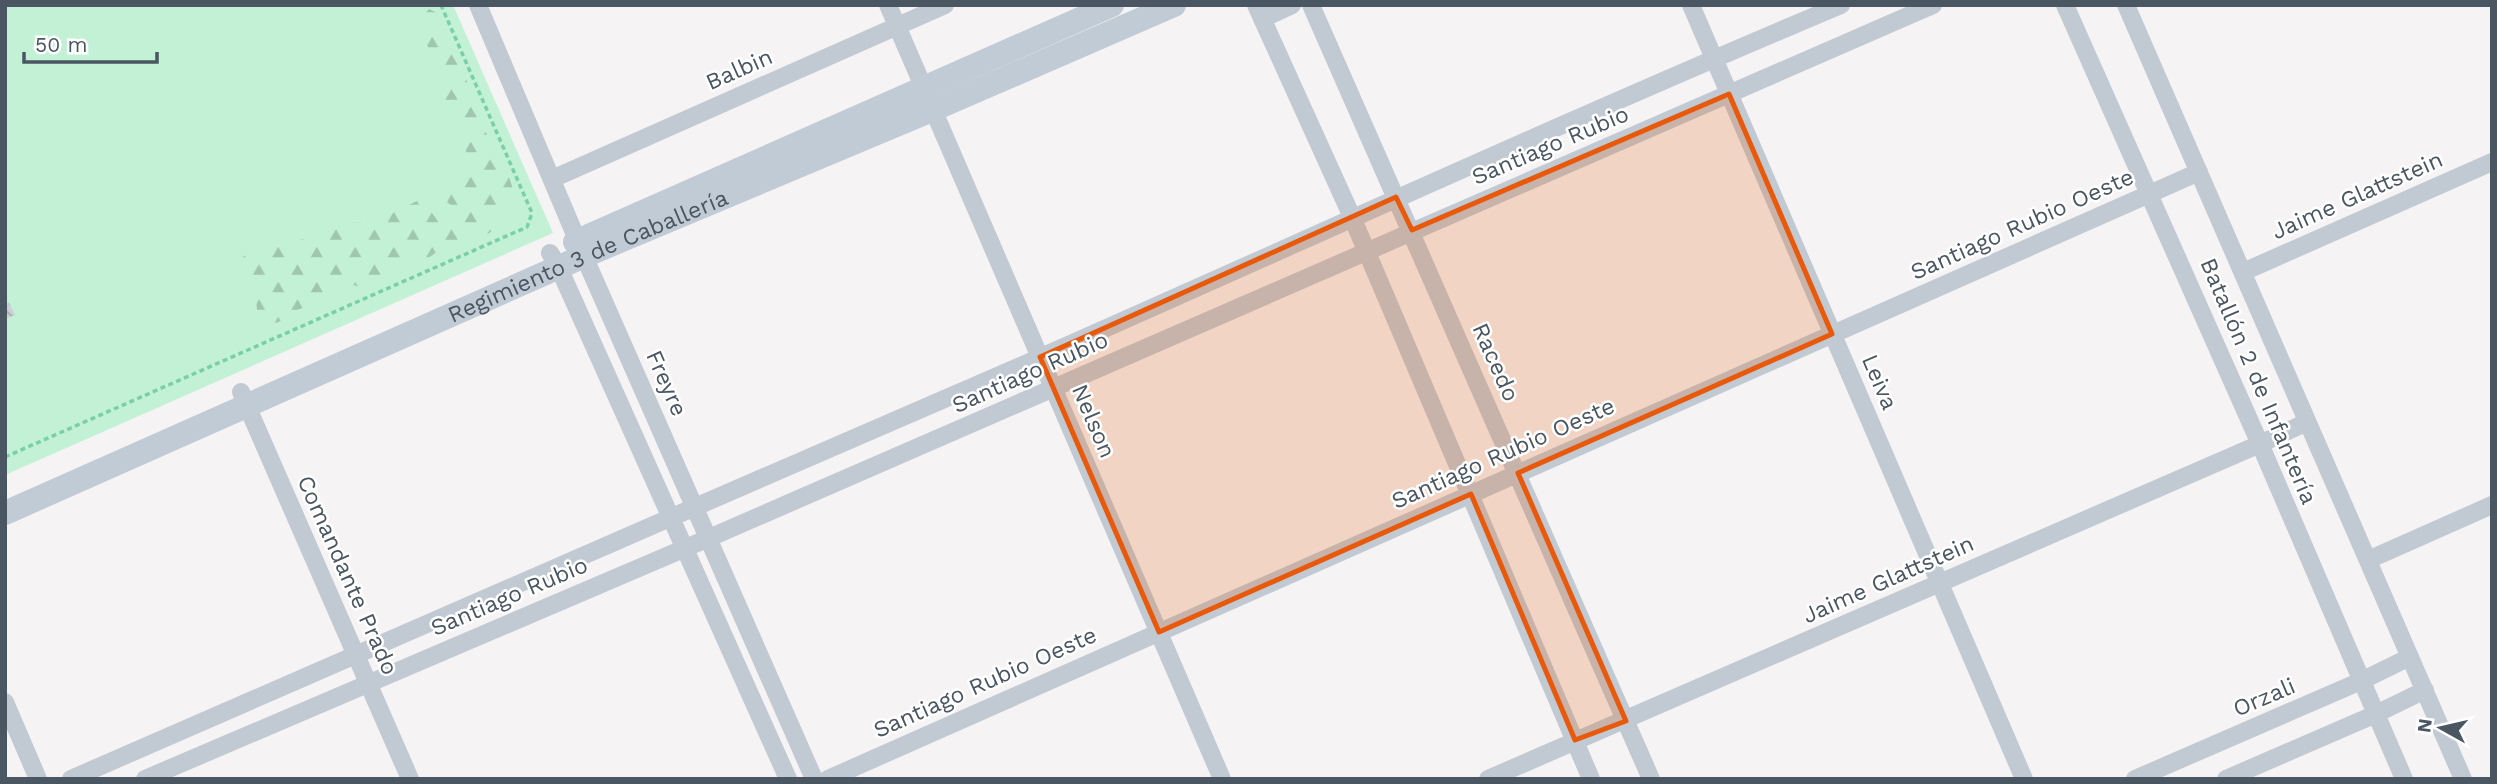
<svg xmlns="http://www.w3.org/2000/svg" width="2497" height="784" viewBox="0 0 2497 784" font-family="'Work Sans',sans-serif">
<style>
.green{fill:#c3f1d5}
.forest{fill:url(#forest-firs)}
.building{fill:url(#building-back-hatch)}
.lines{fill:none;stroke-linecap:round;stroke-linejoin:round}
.path{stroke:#7ad0a6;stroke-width:3.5;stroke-dasharray:5 3.5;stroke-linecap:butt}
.street{stroke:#c1cad2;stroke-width:18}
.secondary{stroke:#c1cbd6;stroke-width:24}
.marked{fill:#e8590c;fill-opacity:0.2;stroke:#e8590c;stroke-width:5;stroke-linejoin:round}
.labels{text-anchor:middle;stroke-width:5;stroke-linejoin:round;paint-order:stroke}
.street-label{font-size:23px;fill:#4a5661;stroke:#fff}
</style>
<defs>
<pattern id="forest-firs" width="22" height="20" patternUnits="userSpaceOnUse" patternTransform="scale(1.75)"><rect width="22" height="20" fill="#c3f1d5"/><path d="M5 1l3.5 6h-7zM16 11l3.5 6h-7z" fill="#a0c6b0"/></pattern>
<pattern id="building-back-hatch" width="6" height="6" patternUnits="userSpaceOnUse" patternTransform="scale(1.75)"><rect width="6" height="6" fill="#cdcfd5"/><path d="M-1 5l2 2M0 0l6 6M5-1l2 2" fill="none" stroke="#a8abb0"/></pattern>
</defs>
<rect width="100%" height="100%" fill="#f5f3f3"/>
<!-- green -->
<path class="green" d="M5 5H453L553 233 5 475Z"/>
<!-- forest -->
<path class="forest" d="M429 9 437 13 441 40 456 59 476 100 483 128 504 163 512 186 513 196 509 202H500L494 211 493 230C484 239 471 239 461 248L449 244C439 249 431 258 420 262 413 264 406 261 398 265 375 278 393 296 353 285L320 310C315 309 308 308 303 308 289 311 281 329 266 321 255 316 257 306 256 296 246 285 236 281 233 265L249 252 268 242 284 239 294 241 310 238 343 223 367 222 384 217 419 200 428 208 443 227H456L460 219 456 209 447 202 453 187 465 179 469 171 466 158V137L460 118 452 105 444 99 445 71C430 57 422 38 421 18Z"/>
<!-- building -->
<path class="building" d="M9 303 15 315 5 319V304Z"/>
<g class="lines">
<!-- path -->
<path class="path" d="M5 457 527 227 532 213 441 5"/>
<!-- street -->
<path class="street" d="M478 5 584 256 814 779
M888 5 1222 779
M1256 5 1352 217 1591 779
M1311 5 1651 779
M1691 5 2024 779
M2065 5 2260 444 2404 779
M2126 5 2463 779
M1262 19 1292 5
M552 179 945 5
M550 253 559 268 788 779
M2243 272 2492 162
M241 392 410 779
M2368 560 2492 505
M5 702 38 779
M71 779C390 637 712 501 1032 361 1302 242 1569 119 1841 5
M145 779 709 538 1933 5
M828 779 2199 172
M1488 779 2260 444 2307 422
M2135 779 2361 681 2410 657
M2226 779 2376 714 2425 690"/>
<!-- secondary -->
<g class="secondary">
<path d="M575 242 1112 5"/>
<path id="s1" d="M5 513 584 256 932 110 1174 5"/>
</g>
</g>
<!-- marked area -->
<path class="marked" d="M1729 94 1832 334 1518 473 1626 721 1575 740 1471 494 1159 632 1040 357 1396 197 1412 230Z"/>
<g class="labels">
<!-- street labels -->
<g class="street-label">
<text transform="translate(739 69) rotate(-24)" y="8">Balbin</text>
<text transform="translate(1550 145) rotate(-23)" y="8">Santiago Rubio</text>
<text transform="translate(2357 195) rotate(-24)" y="8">Jaime Glattstein</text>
<text transform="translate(2022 224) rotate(-24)" y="8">Santiago Rubio Oeste</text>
<text dy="8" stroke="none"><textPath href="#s1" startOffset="637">Regimiento 3 de Caballería</textPath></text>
<text transform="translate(1496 362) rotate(66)" y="8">Racedo</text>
<text transform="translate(1030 372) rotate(-24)" y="8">Santiago Rubio</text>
<text transform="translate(2259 381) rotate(67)" y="8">Batallón 2 de Infantería</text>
<text transform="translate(1880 382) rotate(67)" y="8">Leiva</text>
<text transform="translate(667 383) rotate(66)" y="8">Freyre</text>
<text transform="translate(1094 421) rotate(67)" y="8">Nelson</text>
<text transform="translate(1503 453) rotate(-24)" y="8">Santiago Rubio Oeste</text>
<text transform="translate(348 575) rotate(66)" y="8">Comandante Prado</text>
<text transform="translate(1888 579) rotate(-24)" y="8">Jaime Glattstein</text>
<text transform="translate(509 596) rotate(-23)" y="8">Santiago Rubio</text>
<text transform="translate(985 682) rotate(-24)" y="8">Santiago Rubio Oeste</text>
<text transform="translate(2264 697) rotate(-23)" y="8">Orzali</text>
</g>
</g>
<!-- border -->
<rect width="2497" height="784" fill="none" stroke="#4a5661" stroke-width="14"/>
<!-- north arrow -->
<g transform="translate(2441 728) rotate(278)" stroke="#ffffff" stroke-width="5" paint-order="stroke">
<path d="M0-5L12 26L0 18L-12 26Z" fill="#4a5661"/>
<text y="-10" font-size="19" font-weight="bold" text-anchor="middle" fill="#4a5661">N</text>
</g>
<!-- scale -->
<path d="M24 52v10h133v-10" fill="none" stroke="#4a5661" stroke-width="3.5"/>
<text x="35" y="52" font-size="21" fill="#4a5661" stroke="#ffffff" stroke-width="5" paint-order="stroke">50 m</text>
</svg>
